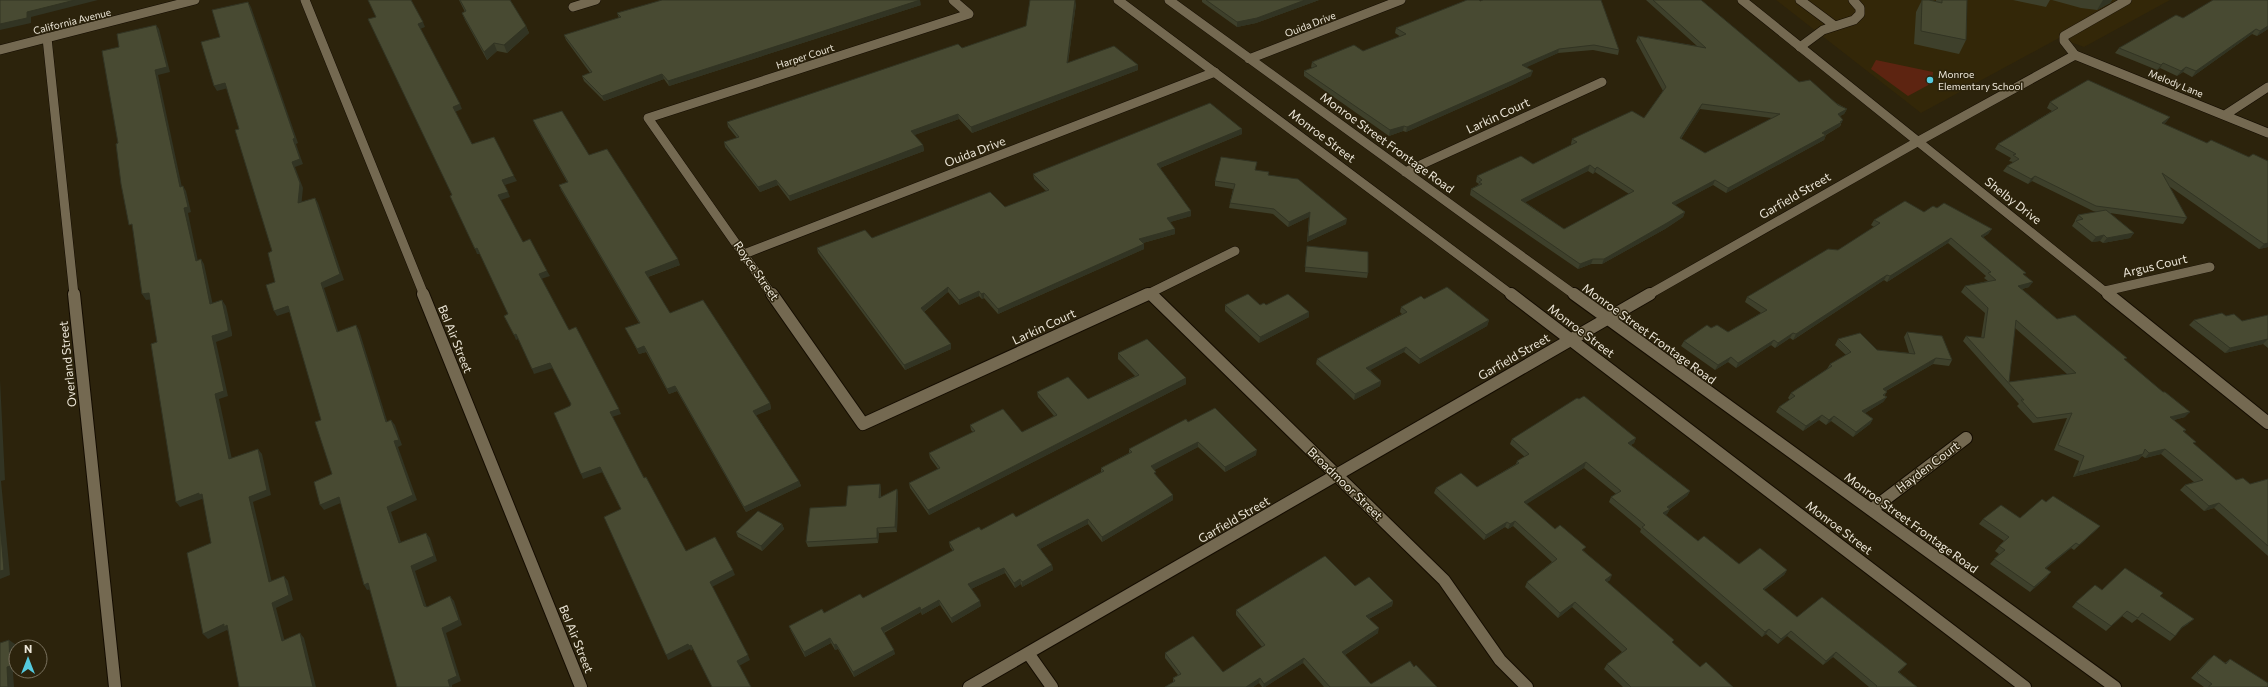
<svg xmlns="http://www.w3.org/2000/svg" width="2268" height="687" viewBox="0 0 2268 687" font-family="Commissioner,sans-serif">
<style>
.built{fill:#332708}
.green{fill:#5d2411}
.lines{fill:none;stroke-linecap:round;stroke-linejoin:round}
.service-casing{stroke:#140c00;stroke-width:10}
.minor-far1-casing{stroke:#140c00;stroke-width:10}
.minor-casing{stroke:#140c00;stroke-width:14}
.secondary-far1-casing{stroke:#140c00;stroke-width:10}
.secondary-casing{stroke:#140c00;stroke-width:14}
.service{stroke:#746951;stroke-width:9}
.minor-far1{stroke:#746951;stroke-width:9}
.minor{stroke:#746951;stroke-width:12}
.secondary-far1{stroke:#746951;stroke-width:9}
.secondary{stroke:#746951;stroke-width:12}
.wall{fill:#3e402b;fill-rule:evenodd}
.shaded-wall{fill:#323423}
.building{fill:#484a32;stroke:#323423;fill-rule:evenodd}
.poi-dot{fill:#54cade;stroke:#2c230c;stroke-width:1.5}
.labels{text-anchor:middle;stroke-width:3;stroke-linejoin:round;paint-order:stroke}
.far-street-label{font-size:10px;fill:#ede7d9;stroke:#2c230c}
.far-poi-label{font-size:10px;fill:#ede7d9;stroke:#2c230c;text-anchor:start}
.street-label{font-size:12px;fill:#ede7d9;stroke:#2c230c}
</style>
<rect width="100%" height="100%" fill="#2c230c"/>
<!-- built -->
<path class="built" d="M1776 0H2170L2084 47 2059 38 1921 113Z"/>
<!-- green -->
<path class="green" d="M1876 60 1933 72 1932 83 1908 96 1871 69Z"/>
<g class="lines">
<!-- service casing -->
<g class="service-casing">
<path id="service" d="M1800 0 1835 26
M1800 47 1823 30 1854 20 1860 14V8L1853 0
M2075 55 2064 41V36L2127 0"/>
</g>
<!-- minor-far1 casing -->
<g class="minor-far1-casing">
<path id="minor-far1" d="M305 0 424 295
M1169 0 1575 295
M1742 0 2109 295
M573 7 596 0
M47 38 74 295
M1249 59 1401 0
M2225 115 2268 87
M1405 172 1602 82
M744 254 1215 72
M2105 291 2210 267
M1150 293 1152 295
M772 295 648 118 969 14 953 0
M1146 295 1235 251
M1648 295 1917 142 2075 55 2268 133"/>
</g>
<!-- minor casing -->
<g class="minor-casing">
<path id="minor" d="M74 294 115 687
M423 294 581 687
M772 294 863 424 1148 294
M1151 294 1444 580 1500 660 1527 687
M1574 294 2115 687
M2108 294 2268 423
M1871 510 1966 438
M1028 653 1052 687
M969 687 1650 294"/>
</g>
<!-- secondary-far1 casing -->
<g class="secondary-far1-casing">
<path id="secondary-far1" d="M1118 0 1512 295
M0 50 195 0"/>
</g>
<!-- secondary casing -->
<g class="secondary-casing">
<path id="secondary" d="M1511 294 2025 687"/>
</g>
<!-- service -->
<use href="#service" class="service"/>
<!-- minor-far1 -->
<use href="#minor-far1" class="minor-far1"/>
<!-- minor -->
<use href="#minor" class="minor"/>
<!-- secondary-far1 -->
<use href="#secondary-far1" class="secondary-far1"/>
<!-- secondary -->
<use href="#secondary" class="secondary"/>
</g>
<!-- wall -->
<path class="wall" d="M459 0H510L526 26 529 33 507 53 497 51 487 60 465 20 462 13 465 12Z
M1202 0H1319L1256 23 1237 27 1202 2Z
M1467 0 1619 50 1618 55 1593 50 1558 53 1526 67 1531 76 1512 85 1406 132 1403 131 1389 136 1304 76V71L1312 68 1311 67 1312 62 1363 51 1401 37 1395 33 1396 28Z
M1646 0H1701L1799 82 1847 109 1844 114 1840 116 1841 125 1839 127 1826 135 1824 140 1726 193 1713 185 1675 205 1685 212 1683 217 1665 229 1602 264H1591L1578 269 1470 195 1471 189 1478 185 1479 184 1476 182 1477 176 1533 164 1572 145 1571 144 1572 139 1644 118 1663 91 1636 41 1638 36 1697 46ZM1700 109 1772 118 1705 153 1681 139ZM1588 171 1593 174 1595 172 1629 194 1564 229 1525 202Z
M1922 0H1929L1936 1V0H1967L1966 40 1959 54 1914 44 1916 12Z
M2013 0H2050L2046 7Z
M2052 0H2112L2110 3 2097 10 2081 8Z
M1076 4 1068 63 1138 65V70L972 133 959 119 914 135 923 145 924 151 790 201 778 185 760 192 725 147 724 142 737 138 728 127 727 122 962 48 1026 26Z
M921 5 669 86 664 79 604 101 584 81 582 76 590 73 566 40 564 35 619 18 617 13Z
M2183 18 2268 29 2257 36 2252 34 2192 77 2183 72 2177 76 2160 68 2157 70 2115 53 2119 48Z
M2050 102 2170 117 2166 122 2164 124 2268 247 2259 249 2169 186 2187 218 2183 224 2110 213 2134 233 2130 238 2103 243 2100 241 2092 242 2072 226 2075 221V220L2078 215 2098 212 2093 211 2032 181 2028 184 2003 171 2007 166 2013 162 2009 161 2011 158 1995 149 1998 144 2052 111 2047 108Z
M533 120 589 155 680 265 648 277 670 313 770 403 771 409 756 415 799 481 801 486 746 512 677 391 669 394 646 352 639 354 628 333 625 328 639 323 561 190 559 185 567 182 535 125Z
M1242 129V134L1160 168 1191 211V216L1170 222 1175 234 1143 243 1144 249 998 314 984 298 982 299 979 296 959 305 948 292 924 312 951 349 905 370 818 253 817 248 872 238 1005 207 1046 191 1034 179 1033 174Z
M1256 167 1255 170 1269 172V175L1346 224 1307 242 1309 217 1288 227 1273 214 1229 208 1230 203 1233 189 1215 186V181Z
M1937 208 1992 229 1988 234 1983 237 2024 275 2029 287 2022 289 2057 319 2125 360 2185 417 2174 420 2186 430 2184 432 2194 444 2236 480 2250 484 2268 479V556L2214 508 2204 511 2180 490 2185 485 2194 482 2161 454 2145 458 2142 456 2138 460 2073 477 2079 461 2054 450 2067 418 2033 423 2017 406 2019 404 1963 341 1966 336 1981 338 1985 313 1961 292 1965 286 1988 281 1984 278 1986 276 1948 243 1887 282 1884 280 1793 340 1790 338 1775 348 1771 345 1736 368 1728 362 1715 370 1681 346 1684 341 1711 328 1728 332 1761 313 1745 302 1747 297 1838 250 1874 227 1871 225 1874 220 1924 212ZM2015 328 2067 374 2009 382Z
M1306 251 1368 273 1367 278 1305 272Z
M1424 299 1489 320 1487 326 1419 364 1404 352 1370 370 1381 381 1380 386 1354 400 1316 364 1317 359 1402 314 1400 312 1401 307Z
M1225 305H1266L1309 312V317L1259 343 1225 311Z
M2268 315V348L2263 344 2225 353 2189 325 2194 320 2226 316 2242 321Z
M1907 332 1952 360 1949 366 1933 364 1886 391 1885 396 1887 397 1883 402 1865 413 1873 419 1870 424 1853 437 1831 421 1826 425 1819 420 1803 431 1776 412 1779 407 1790 400 1788 398 1791 393 1827 369 1830 364 1846 355 1835 345 1838 339 1877 350 1909 353 1904 337Z
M1118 353 1186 384 929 515 910 488 909 483 938 469 930 458 929 453 973 432 971 430 970 425 1022 432 1054 416 1038 397 1037 392 1088 399 1135 376 1118 359Z
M1579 399 1636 438 1634 443 1631 445 1690 491 1687 496 1670 509 1667 514 1665 515 1698 541 1739 564 1787 570 1784 575 1764 590 1797 617 1907 664 1899 672 1917 687H1869L1833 657 1823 665 1787 636 1778 644 1766 634 1762 637 1640 532 1641 529 1609 502 1611 497 1616 494 1584 468 1526 504 1555 529 1584 551 1610 580 1607 582 1674 640 1672 643 1700 667 1733 687H1623L1604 669 1607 664 1622 652 1572 607 1558 618 1525 587 1527 582 1552 562 1513 526 1508 529 1505 527 1484 540 1434 493 1436 488 1477 487 1516 464 1517 461 1525 457 1510 444 1512 439Z
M1188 422 1256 455 1225 472 1198 447 1154 470 1156 476 1173 500 1102 542 1088 524 1040 549 1052 565 1053 570 1022 587 1021 584 1015 588 1005 573 971 589 981 606 952 623 940 605 922 615 921 612 884 633 895 654 854 677 838 649 835 650 831 643 805 657 791 631 789 626 863 598 953 551 950 547 949 542 1016 517 1101 472V468L1129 453V449Z
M880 484 881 489V497L897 489 898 494 897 532 879 533 878 543 808 547 806 542Z
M2046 502 2100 526 2095 531 2074 550 2071 548 2046 568 2047 577 2030 592 1990 564 1999 554 1995 551 1999 546 2004 541 1979 524 1983 519 2020 518Z
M782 524 784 529 762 551 738 537 736 532Z
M1355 586 1393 601 1392 606 1369 619 1378 633 1345 655 1371 684 1414 667 1437 687H1324L1303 663 1265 687H1262L1259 683 1253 687H1165L1173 682V678L1178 675 1165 658V653L1223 672 1262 647 1236 615V610Z
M2102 590 2160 596 2188 624 2180 629 2175 636 2170 641 2137 619 2132 623 2122 616 2106 631 2072 607 2076 602Z
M2214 655 2225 663 2230 659 2268 687H2204L2191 678 2208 660Z"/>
<!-- shaded-wall -->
<path class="shaded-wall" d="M75 0H98L31 17V23L0 30V24L27 12Z
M920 0 921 5 669 86 668 81Z
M1075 0 1076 4 1067 68V63Z
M1305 0H1319L1256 23 1237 27V22Z
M2103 0H2112L2110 3 2097 10Z
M248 2 251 7 298 143 296 144 303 164 295 167 303 188 301 208 298 203 292 162 293 139Z
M423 22 425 27 420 29 418 24Z
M156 25 159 29 170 72 158 75 183 192 180 187 155 70Z
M526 26 529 33 507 53 504 45Z
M2268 26V29L2257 36 2260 31Z
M2256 29 2252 34 2192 77 2196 71Z
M494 43 497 51 487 60 484 52Z
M1559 49 1558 53 1521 70 1522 65Z
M2163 63 2160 68 2157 70 2161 65Z
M1138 65V70L972 133 971 127Z
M2186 67 2183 72 2177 76 2181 71Z
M1533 71 1531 76 1512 85 1406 132 1407 127Z
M662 74 664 79 604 101 602 96Z
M225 83 228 88 217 91 214 86Z
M460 104 462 109 455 112 453 107Z
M1702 104 1700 109 1678 143 1680 138Z
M1847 109 1844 114 1835 119 1838 114Z
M958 114 959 119 912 136 911 131Z
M2170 117 2166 122 2159 128 2162 123Z
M1843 120 1839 127 1820 138 1822 133Z
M1404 126 1403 131 1389 136 1390 130Z
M1242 129V134L1157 169V164Z
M1826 135 1824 140 1726 193 1728 188Z
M923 145 924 151 790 201 789 196Z
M1590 165 1588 171 1520 205 1521 200Z
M1597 167 1595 172 1593 174 1595 169Z
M514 176 517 181 505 185 502 180Z
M2035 176 2032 181 2028 184 2031 179Z
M776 180 778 185 760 192 758 187Z
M1715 180 1713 185 1670 208 1672 203Z
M183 186 186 191 191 212 188 213 199 266 196 261 184 208Z
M508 192 510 197 501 200 498 195Z
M315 198 318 203 344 280 324 288 340 337 337 332 321 283Z
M1191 211V216L1167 223V218Z
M1310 212 1309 217 1288 227 1289 222Z
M1685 212 1683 217 1665 229 1602 264 1604 259Z
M1347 219 1346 224 1307 242 1308 237Z
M1175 229V234L1139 244V239Z
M1992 229 1988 234 1978 241 1981 236Z
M2134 233 2130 238 2103 243 2107 238Z
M2104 235 2100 241 2092 242 2096 237Z
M1951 238 1948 243 1887 282 1890 276Z
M2268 243V247L2259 249 2264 244Z
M1144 244V249L998 314V309Z
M477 248 480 254H477L475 249Z
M201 259 204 264 214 310 210 304Z
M678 259 680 265 647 277 645 272Z
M1593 259 1591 264 1578 269 1580 264Z
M547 271 550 276 541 279 539 274Z
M1887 275 1884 280 1793 340 1796 334Z
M2033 282 2029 287 2014 291 2018 286Z
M948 287V292L922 313 921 308Z
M979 291V296L959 305V300Z
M149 293 153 299 146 300 142 294Z
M984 293V298L982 299 981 294Z
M222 300 226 306 232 333V336L216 342 228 396 219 399 233 464 229 459 215 394 212 336Z
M288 306 292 311 277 316 274 311Z
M1309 312V317L1259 343 1260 337Z
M1489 320 1487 326 1419 364 1420 359Z
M356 325 359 330 389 427 386 422Z
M1793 333 1790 338 1775 348 1778 343Z
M516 334 518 339 516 340 514 335Z
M2268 339 2263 344 2225 353 2230 348Z
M1774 340 1771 345 1736 368 1738 363Z
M951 344V349L905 370 904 365Z
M644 346 646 352 639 354 637 349Z
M1406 347 1404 352 1365 373 1366 368Z
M1731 357 1728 362 1715 370 1718 365Z
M1936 358 1933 364 1880 394 1883 389Z
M550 363 553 368 534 374 532 369Z
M1186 378V384L929 515 928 510Z
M0 380 5 480 1 481 10 575 0 579Z
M1381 381 1380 386 1354 400 1355 394Z
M675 386 677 391 669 394 667 389Z
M1887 397 1883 402 1859 417 1862 411Z
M770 403 771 409 755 416 753 411Z
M619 409 621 414 612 417 610 412Z
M2190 412 2185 417 2166 422 2170 417Z
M1822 415 1819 420 1803 431 1806 426Z
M1834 416 1831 421 1826 425 1829 420Z
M1873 419 1870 424 1853 437 1856 432Z
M391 420 395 425 402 445 398 447 417 500 391 512 403 548 399 543 387 507 394 441Z
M1636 438 1634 443 1626 448 1628 443Z
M1198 442V447L1151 472V466Z
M258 449 262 454 271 495 253 502 273 587 269 582 249 497Z
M2165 449 2161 454 2145 458 2149 453Z
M1257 450 1256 455 1225 472V467Z
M2143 454 2138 460 2073 477 2078 472Z
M1586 462 1584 468 1522 507 1524 502Z
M600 467 603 472 583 479 581 474Z
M799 481 801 486 746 512 744 507Z
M880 484 881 489 880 503 879 498Z
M897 489 898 494 897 532 895 527Z
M1690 491 1687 496 1668 510 1670 509 1667 514 1660 518 1663 513 1667 507Z
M199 493 202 494 203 500 202 499 180 507 176 502Z
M1173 495V500L1102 542V537Z
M339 497 343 502 324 510 320 505Z
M2219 503 2214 508 2204 511 2209 506Z
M1088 519V524L1038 550 1037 545Z
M1515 521 1513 526 1508 529 1510 524Z
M1507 522 1505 527 1484 540 1486 535Z
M782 524 784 529 762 551 761 546Z
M2100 526 2095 531 2074 550 2079 545Z
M877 528 879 533 878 543 877 538Z
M426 533 430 538 437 561 415 571 428 611 424 606 411 566Z
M2076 543 2071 548 2041 573 2045 568Z
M1052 565 1053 570 1022 587V582Z
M1004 568 1005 573 969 590 968 584Z
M733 570 735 575 712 587 710 582Z
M1787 570 1784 575 1759 594 1763 589Z
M2051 572 2047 577 2030 592 2034 587Z
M1612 575 1610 580 1603 585 1605 580Z
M284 576 288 581 293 600 276 608 286 646 282 641 272 603Z
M1020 579 1021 584 1015 588 1014 583Z
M368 583 371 589 367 590 364 585Z
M450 596 454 601 462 625 446 633 461 681 452 685V687H450L448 680 442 628Z
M939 600 940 605 922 615 921 610Z
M980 601 981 606 952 623 951 618Z
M1393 601 1392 606 1365 621 1366 616Z
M1575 602 1572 607 1558 618 1560 613Z
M920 607 921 612 882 633 881 628Z
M2194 619 2188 624 2176 632 2182 627Z
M224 624 227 625 229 632 227 630 208 639 203 634Z
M1379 628 1378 633 1341 657 1342 652Z
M1769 629 1766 634 1762 637 1765 632Z
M1791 631 1787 636 1778 644 1781 639Z
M300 633 304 638 316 687H313Z
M830 638 831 643 805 657 804 652Z
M9 640 15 644 16 671 13 672 14 687H8L7 667Z
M688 644 691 645 693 649 691 651 690 649 668 660 666 655Z
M836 644 838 649 835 650 834 645Z
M894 650 895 654 854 677 853 672Z
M1836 652 1833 657 1823 665 1826 661Z
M748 655 750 660 739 666 737 661Z
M1304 658 1303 663 1265 687H1263L1264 684Z
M1260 678 1259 683 1253 687H1246Z"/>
<!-- building -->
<path class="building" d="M0 0H75L27 12V18L0 24Z
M368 0H411L423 22 418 24 460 104 453 107 472 144 494 137 514 176 502 180 508 192 498 195 523 242 530 239 547 271 539 274 569 330 576 327 619 409 610 412 644 478 646 477 686 551 715 537 733 570 710 582 748 655 737 661 751 687H712L691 645 689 646 688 644 666 655 604 517 621 509 600 467 581 474 554 413 570 406 571 404 550 363 532 369 516 334 514 335 504 316 508 314 477 248 475 249 450 196 452 195 368 19 376 17Z
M460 0H510L526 26 504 45 494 43 484 52 462 13 466 11Z
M662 0H920L668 81 662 74 602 96 582 76 592 72 564 35 621 17 617 13Z
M1030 0H1075L1067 63 1114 46 1138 65 971 127 958 114 911 131 923 145 789 196 776 180 758 187 724 142 739 137 727 122 958 44 962 48 1026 26Z
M1206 0H1305L1257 18 1237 22Z
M1467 0H1479L1480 1 1483 0H1601L1619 50 1594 45 1559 49 1522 65 1533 71 1514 80 1407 127 1404 126 1390 130 1304 71 1317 66 1312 62 1354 45 1363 51 1406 34 1396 28Z
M1653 0H1701L1799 82 1810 80 1838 105 1847 109 1838 114 1843 120 1840 122H1842L1822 133 1826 135 1728 188 1715 180 1672 203 1685 212 1667 223 1604 259H1593L1580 264 1471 189 1482 184 1479 182 1482 180 1477 176 1521 156 1533 164 1577 142 1572 139 1632 111 1644 118 1666 87 1638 36 1706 48ZM1702 104 1780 114 1705 153 1680 138ZM1590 165 1595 169 1597 167 1634 191 1564 229 1521 200Z
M1922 0H1929L1942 3V0H1967L1966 40 1921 31Z
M2213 0H2268V26L2260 31 2256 29 2196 71 2186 67 2181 71 2163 63 2161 65 2119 48 2176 15 2183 18Z
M248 2 295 138 293 139 300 159 292 162 300 183 298 203 315 198 340 274 321 283 337 332 356 325 386 422 391 420 399 440 394 441 413 495 387 507 399 543 426 533 434 556 411 566 424 606 427 607 450 596 459 620 442 628 457 676 448 680 450 687H397L368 583 364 585 339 497 320 505 314 482 332 474 315 422 321 420 288 306 274 311 266 285 275 282 268 253 272 251 235 130 239 129 225 83 214 86 201 42 220 37 212 10Z
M156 25 167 67 155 70 180 187 183 186 188 207 184 208 196 261 201 259 210 304 222 300 228 328V331L212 336 224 391 215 394 229 459 258 449 267 490 249 497 269 582 284 576 289 595 272 603 282 641 300 633 313 687H239L227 625 224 627V624L203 634 187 553 211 543 202 494 199 495V493L176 502 151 344 157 342 149 293 142 294 132 224 129 225 121 184 116 144 118 143 102 51 119 47 117 34Z
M2088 80 2170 117 2162 123 2207 143 2211 140 2249 157 2253 154 2268 161V243L2264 244 2162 173 2187 218 2096 206 2035 176 2031 179 2007 166 2019 159 2013 155 2016 154 1998 144 2058 108 2050 102Z
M1210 103 1242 129 1157 164 1191 211 1167 218 1175 229 1139 239 1144 244 998 309 984 293 981 294 979 291 959 300 948 287 921 308 951 344 904 365 817 248 865 230 872 238 990 192 1005 207 1049 190 1033 174Z
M562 111 589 155 607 149 678 259 645 272 670 313 703 300 770 403 753 411 799 481 744 507 675 386 667 389 644 346 637 349 625 328 640 323 559 185 568 182 533 120Z
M1221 157 1257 162 1255 170 1269 172 1268 175 1298 179 1347 219 1308 237 1310 212 1289 222 1274 209 1230 203 1235 184 1215 181Z
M1905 201 1924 212 1933 206 1937 208 1944 203 1992 229 1981 236 2026 273 2023 274 2033 282 2018 286 2057 319 2075 315 2127 358 2124 359 2163 392H2165L2190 412 2170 417 2186 430 2183 431 2196 442 2193 443 2236 480 2243 478 2250 484 2268 479V546L2219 503 2209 506 2185 485 2203 480 2165 449 2149 453 2145 449 2143 454 2078 472 2084 456 2058 445 2072 413 2037 418 2021 400H2024L1966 336 1984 338 1988 308 1965 286 1996 280 1988 273 1991 272 1951 238 1890 276 1887 275 1796 334 1793 333 1778 343 1774 340 1738 363 1731 357 1718 365 1684 341 1707 325 1711 328 1717 325 1728 332 1767 310 1747 297 1828 249 1838 250 1880 223 1874 220ZM2016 320 2076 373 2009 382Z
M2106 210 2134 233 2107 238 2104 235 2096 237 2076 221 2083 219 2078 215Z
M1307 246 1368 252V273L1305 267Z
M1447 287 1489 320 1420 359 1406 347 1366 368 1381 381 1355 394 1317 359 1407 312 1401 307 1421 296 1424 299Z
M1248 294 1260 305 1264 303 1266 305 1288 294 1309 312 1260 337 1225 305Z
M2222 313 2226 316 2234 314 2242 321 2268 315V339L2230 348 2194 320Z
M1907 332 1942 336 1952 360 1936 358 1883 389 1887 392 1883 395 1887 397 1862 411 1873 419 1856 432 1834 416 1829 420 1822 415 1806 426 1779 407 1795 396 1791 393 1832 366 1830 364 1851 352 1838 339 1860 333 1877 350 1915 354Z
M1147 339 1186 378 928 510 909 483 940 468 929 453 975 431 970 425 1003 409 1022 432 1057 415 1037 392 1068 377 1088 399 1139 375 1118 353Z
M1584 396 1636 438 1628 443 1690 491 1667 507 1670 509 1663 513 1698 541 1704 536 1739 564 1760 548 1787 570 1763 589 1797 617 1822 597 1907 664 1898 672 1917 687H1876L1877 686 1836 652 1826 661 1791 631 1781 639 1769 629 1765 632 1642 527 1645 525 1611 497 1621 491 1586 462 1524 502 1555 529 1560 525 1586 547 1582 550 1612 575 1605 580 1674 640 1672 642 1700 667 1706 662 1733 687H1631L1607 664 1627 649 1575 602 1560 613 1527 582 1557 559 1515 521 1510 524 1507 522 1486 535 1436 488 1461 473 1477 487 1519 463 1517 461 1529 454 1512 439 1577 398 1579 399Z
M1215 408 1257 450 1225 467 1198 442 1151 466 1156 472 1154 473 1173 495 1102 537 1088 519 1037 545 1052 565 1022 582 1020 579 1014 583 1004 568 968 584 980 601 951 618 939 600 921 610 920 607 881 628 894 650 853 672 836 644 834 645 830 638 804 652 789 626 822 609 824 613 860 594 863 598 954 550 949 542 979 527 981 530 1013 513 1016 517 1104 471 1101 468 1132 452 1129 449 1186 419 1188 422Z
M880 484 879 498 897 489 895 527 877 528V538L806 542 810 508 846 506 848 486Z
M2053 496 2100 526 2079 545 2076 543 2045 568 2051 572 2034 587 1994 559 2005 550 1999 546 2009 537 1983 519 2001 505 2020 518 2042 499 2046 502Z
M758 511 782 524 761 546 736 532Z
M0 523 4 570 0 571Z
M1325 556 1355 586 1369 577 1393 601 1366 616 1379 628 1342 652 1371 684 1410 661 1414 667 1416 665 1437 687H1330L1304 658 1264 684 1260 678 1246 687H1165L1175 681 1173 678 1181 674 1165 653 1193 636 1223 672 1265 645 1236 610Z
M2125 568 2163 593 2160 596 2194 619 2182 627 2175 636 2142 613 2138 618 2127 611 2111 626 2076 602 2095 585 2102 590Z
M9 640 10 666 7 667 8 687H0V643Z
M2214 655 2226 664 2230 659 2268 683V687H2209V686L2212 684 2197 673Z"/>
<!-- markers -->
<circle class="poi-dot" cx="1930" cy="80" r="4"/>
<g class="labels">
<!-- far-street labels -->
<g class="far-street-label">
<text transform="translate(72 21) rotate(-14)" y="4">California Avenue</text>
<text transform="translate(1310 24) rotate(-21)" y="4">Ouida Drive</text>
<text transform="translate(805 56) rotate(-18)" y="4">Harper Court</text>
<text transform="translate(2176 83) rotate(22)" y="4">Melody Lane</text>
</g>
<!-- far-poi labels -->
<g class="far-poi-label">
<text x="1938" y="78">Monroe<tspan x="1938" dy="12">Elementary School</tspan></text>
</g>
<!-- street labels -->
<g class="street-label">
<text transform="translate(1498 116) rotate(-25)" y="4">Larkin Court</text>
<text transform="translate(1322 136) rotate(37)" y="4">Monroe Street</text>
<text transform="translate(1387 143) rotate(36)" y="4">Monroe Street Frontage Road</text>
<text transform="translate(975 152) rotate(-21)" y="4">Ouida Drive</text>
<text transform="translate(1795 196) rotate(-30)" y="4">Garfield Street</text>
<text transform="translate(2013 201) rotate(38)" y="4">Shelby Drive</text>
<text transform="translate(2155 266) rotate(-13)" y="4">Argus Court</text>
<text transform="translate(756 271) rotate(55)" y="4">Royce Street</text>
<text transform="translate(1044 327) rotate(-25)" y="4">Larkin Court</text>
<text transform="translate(1581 331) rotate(37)" y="4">Monroe Street</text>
<text transform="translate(1649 334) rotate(36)" y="4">Monroe Street Frontage Road</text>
<text transform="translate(455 339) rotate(68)" y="4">Bel Air Street</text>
<text transform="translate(1514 357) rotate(-30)" y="4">Garfield Street</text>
<text transform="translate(68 364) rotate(-96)" y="4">Overland Street</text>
<text transform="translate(1928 467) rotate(-37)" y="4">Hayden Court</text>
<text transform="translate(1345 484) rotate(44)" y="4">Broadmoor Street</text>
<text transform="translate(1234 520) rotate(-30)" y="4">Garfield Street</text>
<text transform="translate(1911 523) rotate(36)" y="4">Monroe Street Frontage Road</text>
<text transform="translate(1839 528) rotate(37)" y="4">Monroe Street</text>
<text transform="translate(576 639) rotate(68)" y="4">Bel Air Street</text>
</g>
</g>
<!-- north arrow -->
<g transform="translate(28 659)"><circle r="19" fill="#2c230c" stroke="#79715e"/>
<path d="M0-3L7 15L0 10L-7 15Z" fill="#54cade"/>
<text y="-6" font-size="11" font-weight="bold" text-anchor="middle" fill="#ede7d9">N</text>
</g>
</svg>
